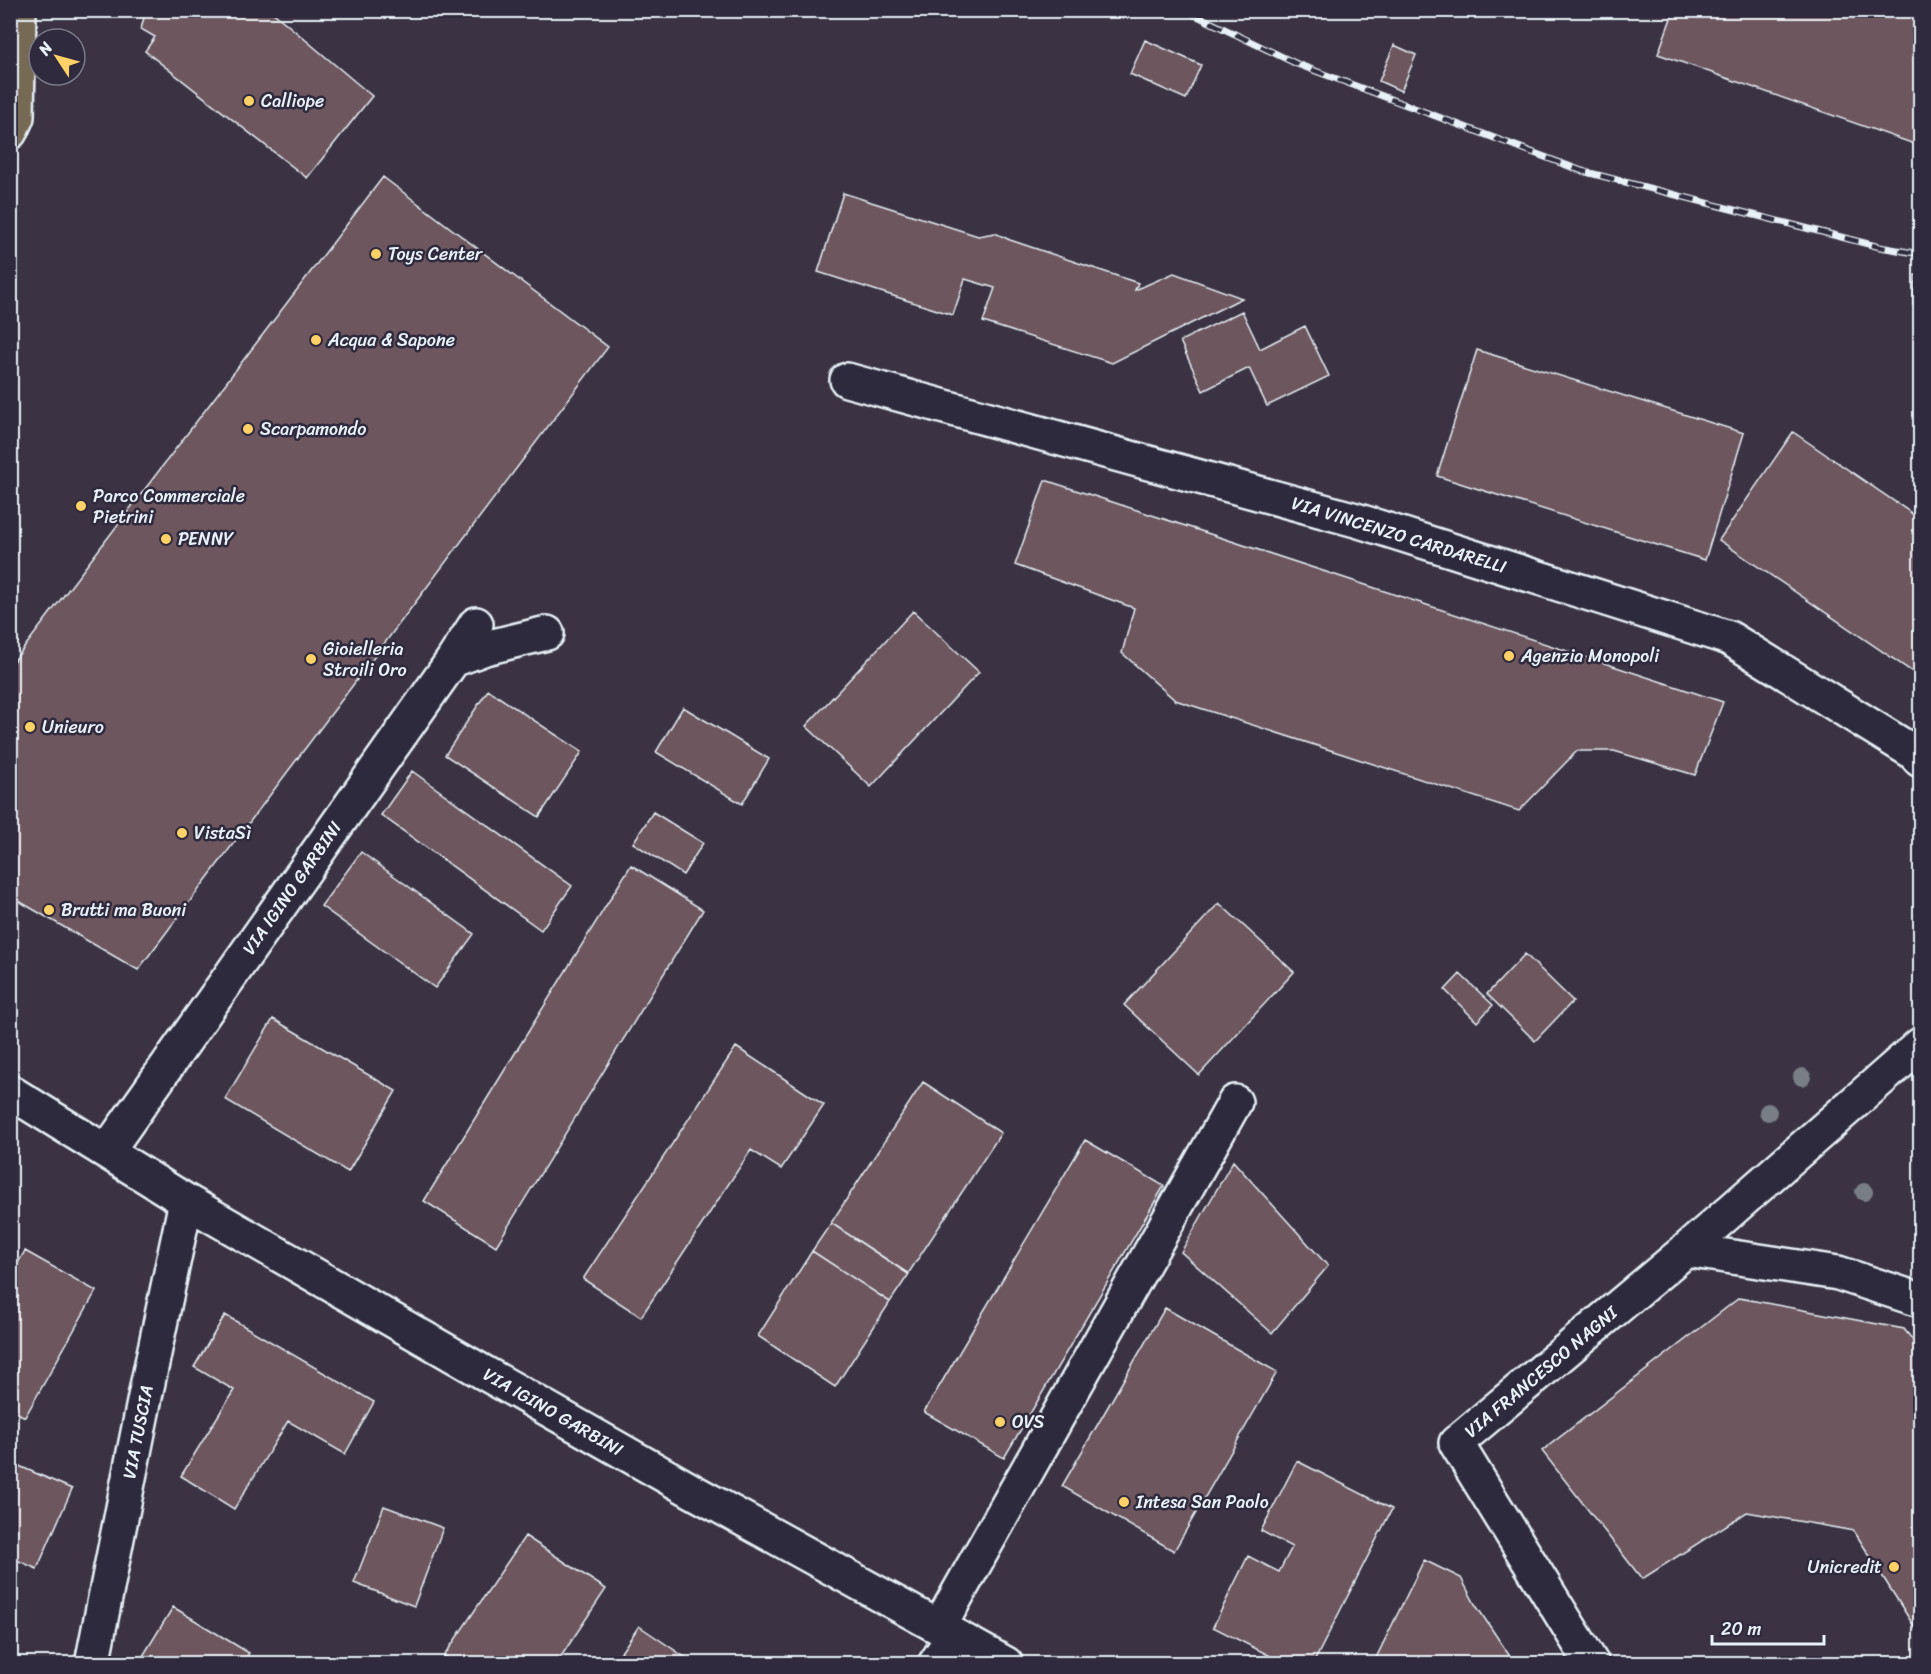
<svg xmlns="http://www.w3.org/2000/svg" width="1931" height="1674" viewBox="0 0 1931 1674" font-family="Sriracha,sans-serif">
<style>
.building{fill:#6d565d;stroke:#e8f1f8;stroke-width:1.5}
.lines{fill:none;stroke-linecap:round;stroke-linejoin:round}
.minor-casing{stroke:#e8f1f8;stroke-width:38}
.highway-casing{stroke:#e8f1f8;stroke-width:38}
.minor{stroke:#2f2a3d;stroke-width:33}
.highway{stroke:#766a55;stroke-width:33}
.rail-casing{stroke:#e8f1f8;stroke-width:7}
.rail{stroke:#2f2a3d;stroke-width:4.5;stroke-dasharray:14;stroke-linecap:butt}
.tree{fill:#797e86}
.poi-dot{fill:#ffd166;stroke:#2f2a3d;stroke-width:2}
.labels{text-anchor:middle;stroke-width:5;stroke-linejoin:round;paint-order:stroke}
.poi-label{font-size:18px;fill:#e8f1f8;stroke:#2f2a3d;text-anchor:start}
.street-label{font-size:18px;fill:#e8f1f8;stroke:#2f2a3d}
</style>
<rect width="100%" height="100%" fill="#3b3343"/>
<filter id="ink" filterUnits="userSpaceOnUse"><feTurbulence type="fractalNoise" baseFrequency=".0167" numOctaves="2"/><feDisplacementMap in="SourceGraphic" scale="12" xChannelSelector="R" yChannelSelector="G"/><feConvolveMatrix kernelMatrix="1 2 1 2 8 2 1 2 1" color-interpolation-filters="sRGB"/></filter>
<g filter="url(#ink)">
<!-- building -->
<path class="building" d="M146 10H270L372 96 307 178 145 51 155 37 141 29Z
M1674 10H1920V146L1658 54Z
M1145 40 1201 65 1186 99 1130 74Z
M1394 45 1416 55 1401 91 1379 81Z
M383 177 608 347 138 970 10 896V666Z
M843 193 978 236 995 233 1010 240 1138 283 1135 290 1174 273 1242 298 1112 363 983 322 995 288 965 279 953 315 818 272Z
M1915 275 1920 276V305H1913Z
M1242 311 1260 349 1305 326 1329 376 1267 406 1249 368 1203 391 1180 341Z
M1477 350 1744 433 1705 560 1437 476Z
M1793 432 1920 519V677L1719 540Z
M1045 480 1723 702 1695 775 1614 751H1577L1519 811 1175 700 1122 653 1134 608 1015 565Z
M913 611 979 672 871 787 806 726Z
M488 690 582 752 539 817 445 755Z
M683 707 769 759 742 804 656 752Z
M412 771 572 886 541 930 381 815Z
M653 812 703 843 683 875 633 843Z
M361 852 474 934 435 988 321 906Z
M631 865 703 910 496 1246 424 1201Z
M1219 903 1294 972 1199 1075 1124 1005Z
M1525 954 1573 1001 1535 1041 1487 994Z
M1460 974 1493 1005 1477 1022 1445 990Z
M273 1019 396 1091 348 1172 225 1099Z
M736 1047 824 1105 781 1169 751 1150 641 1317 583 1279Z
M923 1082 1001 1133 908 1274 831 1223Z
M1085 1140 1164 1186 1004 1458 924 1412Z
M1233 1161 1328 1266 1272 1333 1181 1252Z
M831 1223 909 1274 890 1302 812 1251Z
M25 1251 96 1291 25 1417 10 1409V1276Z
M812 1251 890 1302 835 1387 758 1336Z
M1739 1298 1904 1329 1920 1349V1628L1917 1631 1854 1531 1747 1512 1642 1579 1542 1451Z
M1165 1308 1277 1372 1174 1551 1062 1486Z
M225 1315 374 1402 345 1454 288 1421 234 1509 181 1476 234 1390 194 1367Z
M1297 1461 1392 1509 1313 1664H1286L1213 1627 1248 1556 1279 1572 1292 1547 1261 1531Z
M10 1462 72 1489 37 1569 10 1557Z
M384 1506 443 1528 414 1606 354 1583Z
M525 1536 606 1589 556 1664H456L444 1656Z
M1424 1560 1461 1578 1475 1604 1515 1664H1373Z
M173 1607 249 1653 242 1664H138Z
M639 1626 695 1664H613Z"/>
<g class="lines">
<!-- minor casing -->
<g class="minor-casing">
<path id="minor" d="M847 380 1356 520 1729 638 1913 752 1920 760
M453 660 485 648 547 633
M10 1092 186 1201 474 1367 694 1492 1006 1664
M107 1151 453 660 476 624
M1686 1250 1838 1273 1920 1300
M939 1627 1235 1102
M92 1664 147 1387 186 1201
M935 1664 954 1635
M1592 1664 1456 1443 1686 1250 1920 1045"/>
</g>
<!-- highway casing -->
<g class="highway-casing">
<path id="highway" d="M10 132 17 117 19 10"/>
</g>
<!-- minor -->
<use href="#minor" class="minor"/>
<!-- highway -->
<use href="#highway" class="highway"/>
<!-- rail casing -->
<g class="rail-casing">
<path id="rail" d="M1185 10 1297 64 1582 171 1880 247 1920 254"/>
</g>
<!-- rail -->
<use href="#rail" class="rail"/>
</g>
<!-- trees -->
<g class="tree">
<circle cx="1802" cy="1077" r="9"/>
<circle cx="1768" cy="1112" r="9"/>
<circle cx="1864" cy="1192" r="9"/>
</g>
</g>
<!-- markers -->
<g class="poi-dot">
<circle cx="249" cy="101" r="6"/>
<circle cx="376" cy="254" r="6"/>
<circle cx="316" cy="340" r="6"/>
<circle cx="248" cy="429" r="6"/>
<circle cx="81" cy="506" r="6"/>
<circle cx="166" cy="539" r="6"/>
<circle cx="1509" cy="656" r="6"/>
<circle cx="311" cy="659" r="6"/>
<circle cx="30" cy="727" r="6"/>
<circle cx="182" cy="833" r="6"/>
<circle cx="49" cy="910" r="6"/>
<circle cx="1000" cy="1422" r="6"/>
<circle cx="1124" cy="1502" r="6"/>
<circle cx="1894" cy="1567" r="6"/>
</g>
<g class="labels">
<!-- poi labels -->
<g class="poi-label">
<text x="261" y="107">Calliope</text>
<text x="388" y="260">Toys Center</text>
<text x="328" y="346">Acqua &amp; Sapone</text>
<text x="260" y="435">Scarpamondo</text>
<text x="93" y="502">Parco Commerciale<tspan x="93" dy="21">Pietrini</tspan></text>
<text x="178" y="545">PENNY</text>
<text x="323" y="655">Gioielleria<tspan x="323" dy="21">Stroili Oro</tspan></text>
<text x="1521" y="662">Agenzia Monopoli</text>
<text x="42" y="733">Unieuro</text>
<text x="194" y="839">VistaSì</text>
<text x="61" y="916">Brutti ma Buoni</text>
<text x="1012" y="1428">OVS</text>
<text x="1136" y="1508">Intesa San Paolo</text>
<text x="1882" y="1573" text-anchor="end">Unicredit</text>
</g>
<!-- street labels -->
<g class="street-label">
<text transform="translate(1399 535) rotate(17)" y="6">VIA VINCENZO CARDARELLI</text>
<text transform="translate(292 888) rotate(-55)" y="6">VIA IGINO GARBINI</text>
<text transform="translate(1541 1372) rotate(-40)" y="6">VIA FRANCESCO NAGNI</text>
<text transform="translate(553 1412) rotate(30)" y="6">VIA IGINO GARBINI</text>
<text transform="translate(138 1432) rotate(-79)" y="6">VIA TUSCIA</text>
</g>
</g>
<!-- margin -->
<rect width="1931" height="1674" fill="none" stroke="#2f2a3d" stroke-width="36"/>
<rect x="18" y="18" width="1895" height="1638" fill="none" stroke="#e8f1f8" stroke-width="2" filter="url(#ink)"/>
<!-- north arrow -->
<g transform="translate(57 57) rotate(306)"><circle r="28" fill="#2f2a3d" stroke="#797a88" stroke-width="1.5"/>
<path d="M0-4.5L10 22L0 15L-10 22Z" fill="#ffd166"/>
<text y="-9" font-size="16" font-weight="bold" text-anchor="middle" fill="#e8f1f8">N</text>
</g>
<!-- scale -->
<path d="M1712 1635v9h112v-9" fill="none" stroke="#e8f1f8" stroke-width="3"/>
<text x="1721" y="1635" font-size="18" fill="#e8f1f8" stroke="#2f2a3d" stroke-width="4.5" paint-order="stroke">20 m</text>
</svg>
